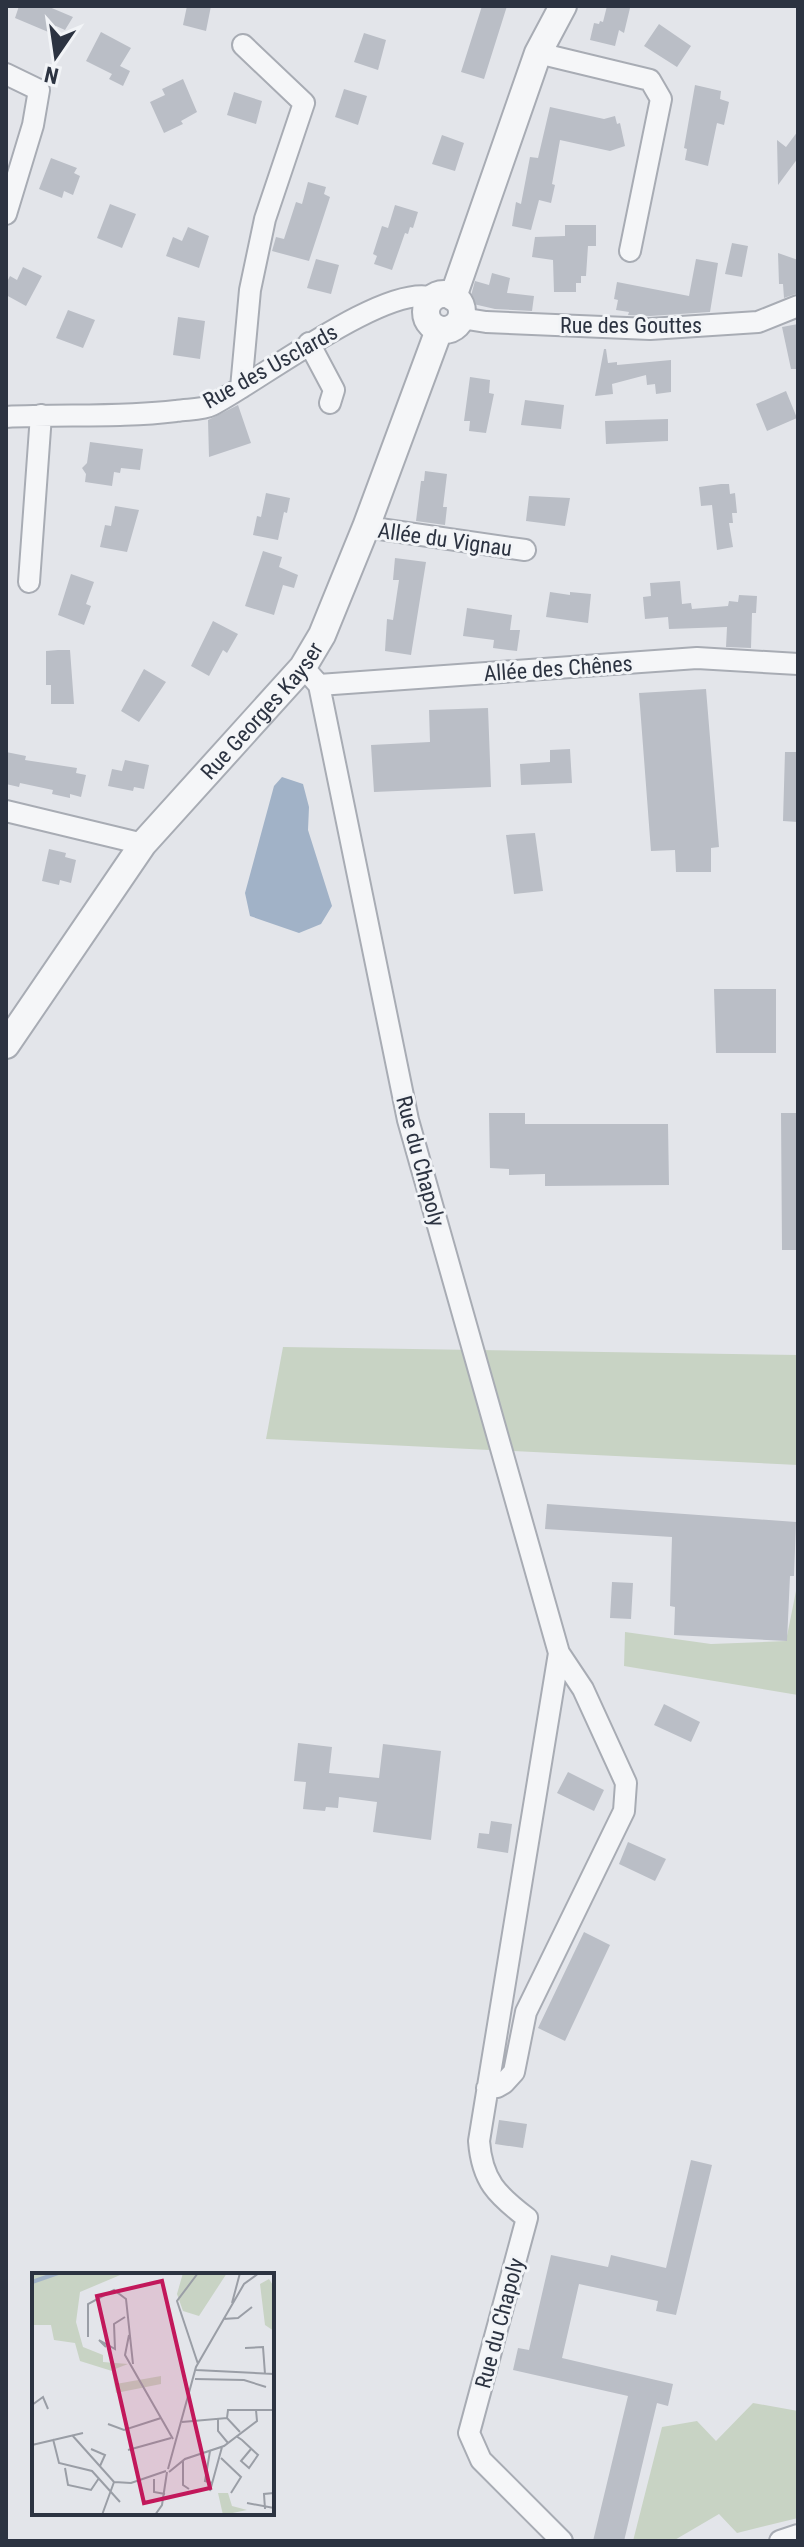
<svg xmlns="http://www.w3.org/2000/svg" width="804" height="2547" viewBox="0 0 804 2547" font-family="'Roboto Condensed',sans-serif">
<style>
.green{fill:#c8d3c4}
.water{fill:#a1b2c7}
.building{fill:#babec6}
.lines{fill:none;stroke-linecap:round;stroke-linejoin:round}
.minor-casing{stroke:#a8acb4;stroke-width:24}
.tertiary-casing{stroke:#a8acb4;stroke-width:30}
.minor{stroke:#f5f6f8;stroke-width:20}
.tertiary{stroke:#f5f6f8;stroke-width:26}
.labels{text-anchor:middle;stroke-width:6;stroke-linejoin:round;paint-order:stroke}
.street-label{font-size:22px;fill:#2c3341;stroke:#f2f4f7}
.inset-river{fill:none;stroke:#a1b2c7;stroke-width:4}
.inset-road{fill:none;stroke:#9a9ea6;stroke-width:2}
.view{fill:#c2185b;fill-opacity:0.15;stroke:#c2185b;stroke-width:4}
.inset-edge{fill:none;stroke:#2c3341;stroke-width:4}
</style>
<rect width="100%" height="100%" fill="#e3e5ea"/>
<!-- green -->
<path class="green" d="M283 1347 798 1355V1465L266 1439Z
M798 1581V1695L624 1666 625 1632 711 1644 786 1641Z
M753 2403 798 2411V2518L737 2533 719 2514 673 2541H633L662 2427 697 2421 716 2441Z"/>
<!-- water -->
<path class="water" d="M282 777 303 784 309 807 308 830 332 906 321 924 299 933 250 916 245 893 274 786Z"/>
<!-- building -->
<path class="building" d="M19 6H47L73 17 65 30 56 26 53 34 15 18Z
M187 6H211L206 31 183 25Z
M482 6H507L484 79 461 72Z
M607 6 630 8 624 33 619 30 615 46 590 40 594 23 599 24 600 21 603 22Z
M659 24 691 46 677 67 644 46Z
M101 32 131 48 120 66 130 71 123 86 109 79 112 74 86 61Z
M364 33 386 40 378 70 354 62Z
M183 79 197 112 181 121 183 124 164 133 150 102 165 95 162 89Z
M695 85 721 91 720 99 729 102 724 125 717 123 708 166 685 160 687 149 684 148Z
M344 89 367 96 358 125 335 117Z
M234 92 262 101 256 124 227 115Z
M550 107 604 119 615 116 617 124 620 123 625 146 610 151 560 140 552 184 555 185 551 203 539 200 531 230 512 226 516 202 521 204 530 157 538 158Z
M798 131V158L778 185 777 140 786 147Z
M442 135 464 143 455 171 432 164Z
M51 158 77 168 74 173 80 176 73 195 64 191 62 198 39 189Z
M308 182 326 187 324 194 330 197 309 261 272 251 276 237 284 239 296 202 302 204Z
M110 204 136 214 122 248 97 238Z
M395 205 418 212 413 228 410 227 408 234 405 233 392 270 374 264 377 256 373 254 382 226 388 228Z
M565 225H596V246H588L586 276H581V283H576V292H554L553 260 532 257 535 237 565 236Z
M188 227 209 236 199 268 166 256 173 237 182 241Z
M732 243 748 246 742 277 725 274Z
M778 253 798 260V293L784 298 783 284H779Z
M316 259 339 265 331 294 307 288Z
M696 259 718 263 710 312 650 316 628 315 629 312 616 310 618 300 614 299 617 282 689 296Z
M23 267 42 276 26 306 6 295V284L10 276 17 280Z
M492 273 510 278 507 293 534 296 532 311 495 309 469 303 475 281 489 285Z
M68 310 95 320 83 348 56 338Z
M178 317 205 321 200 359 173 355Z
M798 324V369H791L782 327Z
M604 349H606L608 363 617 362V365L671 360V392L656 394 655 384 647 385 646 375 612 384 613 394 595 396Z
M470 377 490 380 489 393 494 394 486 433 469 431 470 421H464Z
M786 391 797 418 767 431 756 404Z
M525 400 564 405 561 429 521 425Z
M238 405 251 443 209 457 208 420Z
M668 419V441L606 444 605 421Z
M90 442 143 449 140 470 121 468 120 473 114 472 112 486 85 482 86 474 82 468 87 463Z
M425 471 447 474 443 507H447L445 525 416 521 421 481H424Z
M721 484H729L730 494 735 493 737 513H732L733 523H729L733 547 717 550 712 505 701 506 699 487Z
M266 493 290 498 287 513 284 512 278 540 253 535 257 516 261 517Z
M529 496 570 498 565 526 526 521Z
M115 506 139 510 127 552 100 547 105 525 111 526Z
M263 551 282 557 279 567 298 575 294 588 283 585 274 615 245 606Z
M395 558 426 562 411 655 385 651 387 619 393 620 399 580H393Z
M71 574 94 582 86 604 91 606 84 625 58 615Z
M680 581 682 604 691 603 692 609 728 606 729 601 738 602 739 595 757 596 756 613H752L751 648 726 647 727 627 669 629 668 617 645 619 643 597 651 596 650 583Z
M550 592 570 595V592L591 594 588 623 546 617Z
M467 608 512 615 510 630H520L517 651 493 648 494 640 463 636Z
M213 621 238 634 227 653 223 650 209 676 191 666Z
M58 650H70L74 704H51V685H46V651Z
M144 669 166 682 139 722 121 711Z
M706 689 719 847 711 848V872H676L675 850 651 851 639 693Z
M488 708 491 787 374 792 371 745 430 742 429 710Z
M570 749 572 783 521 785 520 764 550 762V750Z
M6 752 26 756 25 760 77 768 76 773 86 775 81 797 70 794V798L52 794 53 790 20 783 19 787 6 784Z
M785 752H798V822L783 821Z
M125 760 149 765 144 789 134 787 133 791 108 786 112 769 122 771Z
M535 833 543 891 514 894 506 835Z
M49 849 66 853 65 857 76 860 71 883 60 880 59 885 42 881Z
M714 989H776V1053H716Z
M489 1113H525V1124H668L669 1185 545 1186V1174L509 1175V1169L490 1168Z
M781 1113H798V1250H782Z
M547 1504 796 1522 794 1576H790L787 1641 674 1635 675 1607 670 1606 672 1537 545 1529Z
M612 1582 633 1583 631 1619 610 1618Z
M664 1704 700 1722 691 1742 654 1725Z
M298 1743 332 1747 329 1773 379 1778 383 1744 441 1751 431 1840 373 1832 377 1802 339 1797 338 1808 326 1807 325 1811 303 1809 306 1782 294 1781Z
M568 1772 604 1790 594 1811 557 1793Z
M491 1821 512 1824 508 1853 477 1848 479 1833 489 1834Z
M628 1842 666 1859 655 1881 619 1864Z
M584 1932 610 1945 565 2041 538 2028Z
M499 2120 527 2124 523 2148 495 2144Z
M691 2160 712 2165 676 2315 656 2311 658 2301 579 2284 562 2358 673 2384 668 2406 657 2403 624 2541H593L628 2396 513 2370 518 2348 529 2350 551 2255 608 2267 611 2255 666 2268Z"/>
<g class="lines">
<!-- minor casing -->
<g class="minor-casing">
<path id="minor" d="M538 53 650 80 661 99 630 251
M6 74 39 90 33 125 6 214
M461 318 486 322 650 329 758 322 798 306
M309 343 334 390 330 403
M241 388 250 290 265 219 304 103 243 45
M6 417C63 414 120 418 176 411 188 409 202 410 212 405 256 383 388 281 433 298
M366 527 525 550
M29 582 41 415
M303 667 319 685 408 1120 559 1653 583 1689 626 1783 624 1811 526 2012 514 2072 504 2083 497 2087 487 2088
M319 685 697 658 798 664
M6 811 143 844
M559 1653 479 2141C482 2181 497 2195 527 2218L469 2433 481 2460 562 2541
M780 2541 798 2535"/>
</g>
<!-- tertiary casing -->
<g class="tertiary-casing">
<g id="tertiary">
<circle cx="444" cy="312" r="18"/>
<path d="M453 297 538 53 563 6"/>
<path id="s1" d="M6 1045 143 844 303 667 322 635 366 527 439 330"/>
</g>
</g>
<!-- minor -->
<use href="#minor" class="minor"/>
<!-- tertiary -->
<use href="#tertiary" class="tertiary"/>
</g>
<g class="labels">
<!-- street labels -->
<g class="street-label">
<text x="631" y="333">Rue des Gouttes</text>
<text transform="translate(270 366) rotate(-29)" y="8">Rue des Usclards</text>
<text transform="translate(445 539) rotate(8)" y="8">Allée du Vignau</text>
<text transform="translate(558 668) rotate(-4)" y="8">Allée des Chênes</text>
<text dy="8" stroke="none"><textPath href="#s1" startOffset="422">Rue Georges Kayser</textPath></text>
<text transform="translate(421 1161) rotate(75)" y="8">Rue du Chapoly</text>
<text transform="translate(499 2323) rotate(-75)" y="8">Rue du Chapoly</text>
</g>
</g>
<!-- overview -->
<g transform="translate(32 2273)">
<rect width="242" height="242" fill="#e3e5ea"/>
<path d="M0 0H93L48 19 44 49 51 74 71 82V89L96 91 83 96 84 111 129 103V111L84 120 80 98 48 88 43 70 22 67 19 52H0ZM151 0H195L167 43 151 38 145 21ZM237 6 242 14V58L233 52 228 11ZM186 220H196L200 233 215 237 191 242Z" fill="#c8d3c4"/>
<path class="inset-river" d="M0 9 26 0"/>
<path class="inset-road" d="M166 0 145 28 166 91M200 30 208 0M191 46 206 45 220 34M97 62 93 82 141 166M56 64V31L82 17 94 26 101 91M74 74 67 67 83 76 82 51 93 44M213 75 231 74 233 101M164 97 242 101M163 106 212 107 234 114M0 132 11 124 16 136M186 145V158L196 170M195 145 196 137H242M150 149 195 145 208 159M76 151 92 157 129 145M40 162 82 209M204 163 210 167 226 182 217 195 209 188 219 176M21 166 27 190 60 198 88 229M0 172 51 160M59 176 73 182 68 193M96 177 139 165M178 178 173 208 180 210M189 185 209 204 199 220M151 188V212L157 216M33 195 36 212 59 217 67 205M136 196 164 94 212 11 227 0M137 199 153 186 192 173 225 148 224 137M122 206V219L133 221M82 209 99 210 134 198M178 218 190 174M215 230 242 235M233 236 232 221 242 220M70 242 82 209M123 242 130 232 135 199"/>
<path class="view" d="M130 8 178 215 112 230 65 23Z"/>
<rect width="242" height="242" class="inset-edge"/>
</g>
<!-- border -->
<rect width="804" height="2547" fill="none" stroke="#2c3341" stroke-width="16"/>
<!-- north arrow -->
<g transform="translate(56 56) rotate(193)" stroke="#f2f4f7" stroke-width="6" paint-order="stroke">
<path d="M0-6L14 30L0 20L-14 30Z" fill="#2c3341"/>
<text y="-12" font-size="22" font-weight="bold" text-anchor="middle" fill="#2c3341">N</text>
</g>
</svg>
